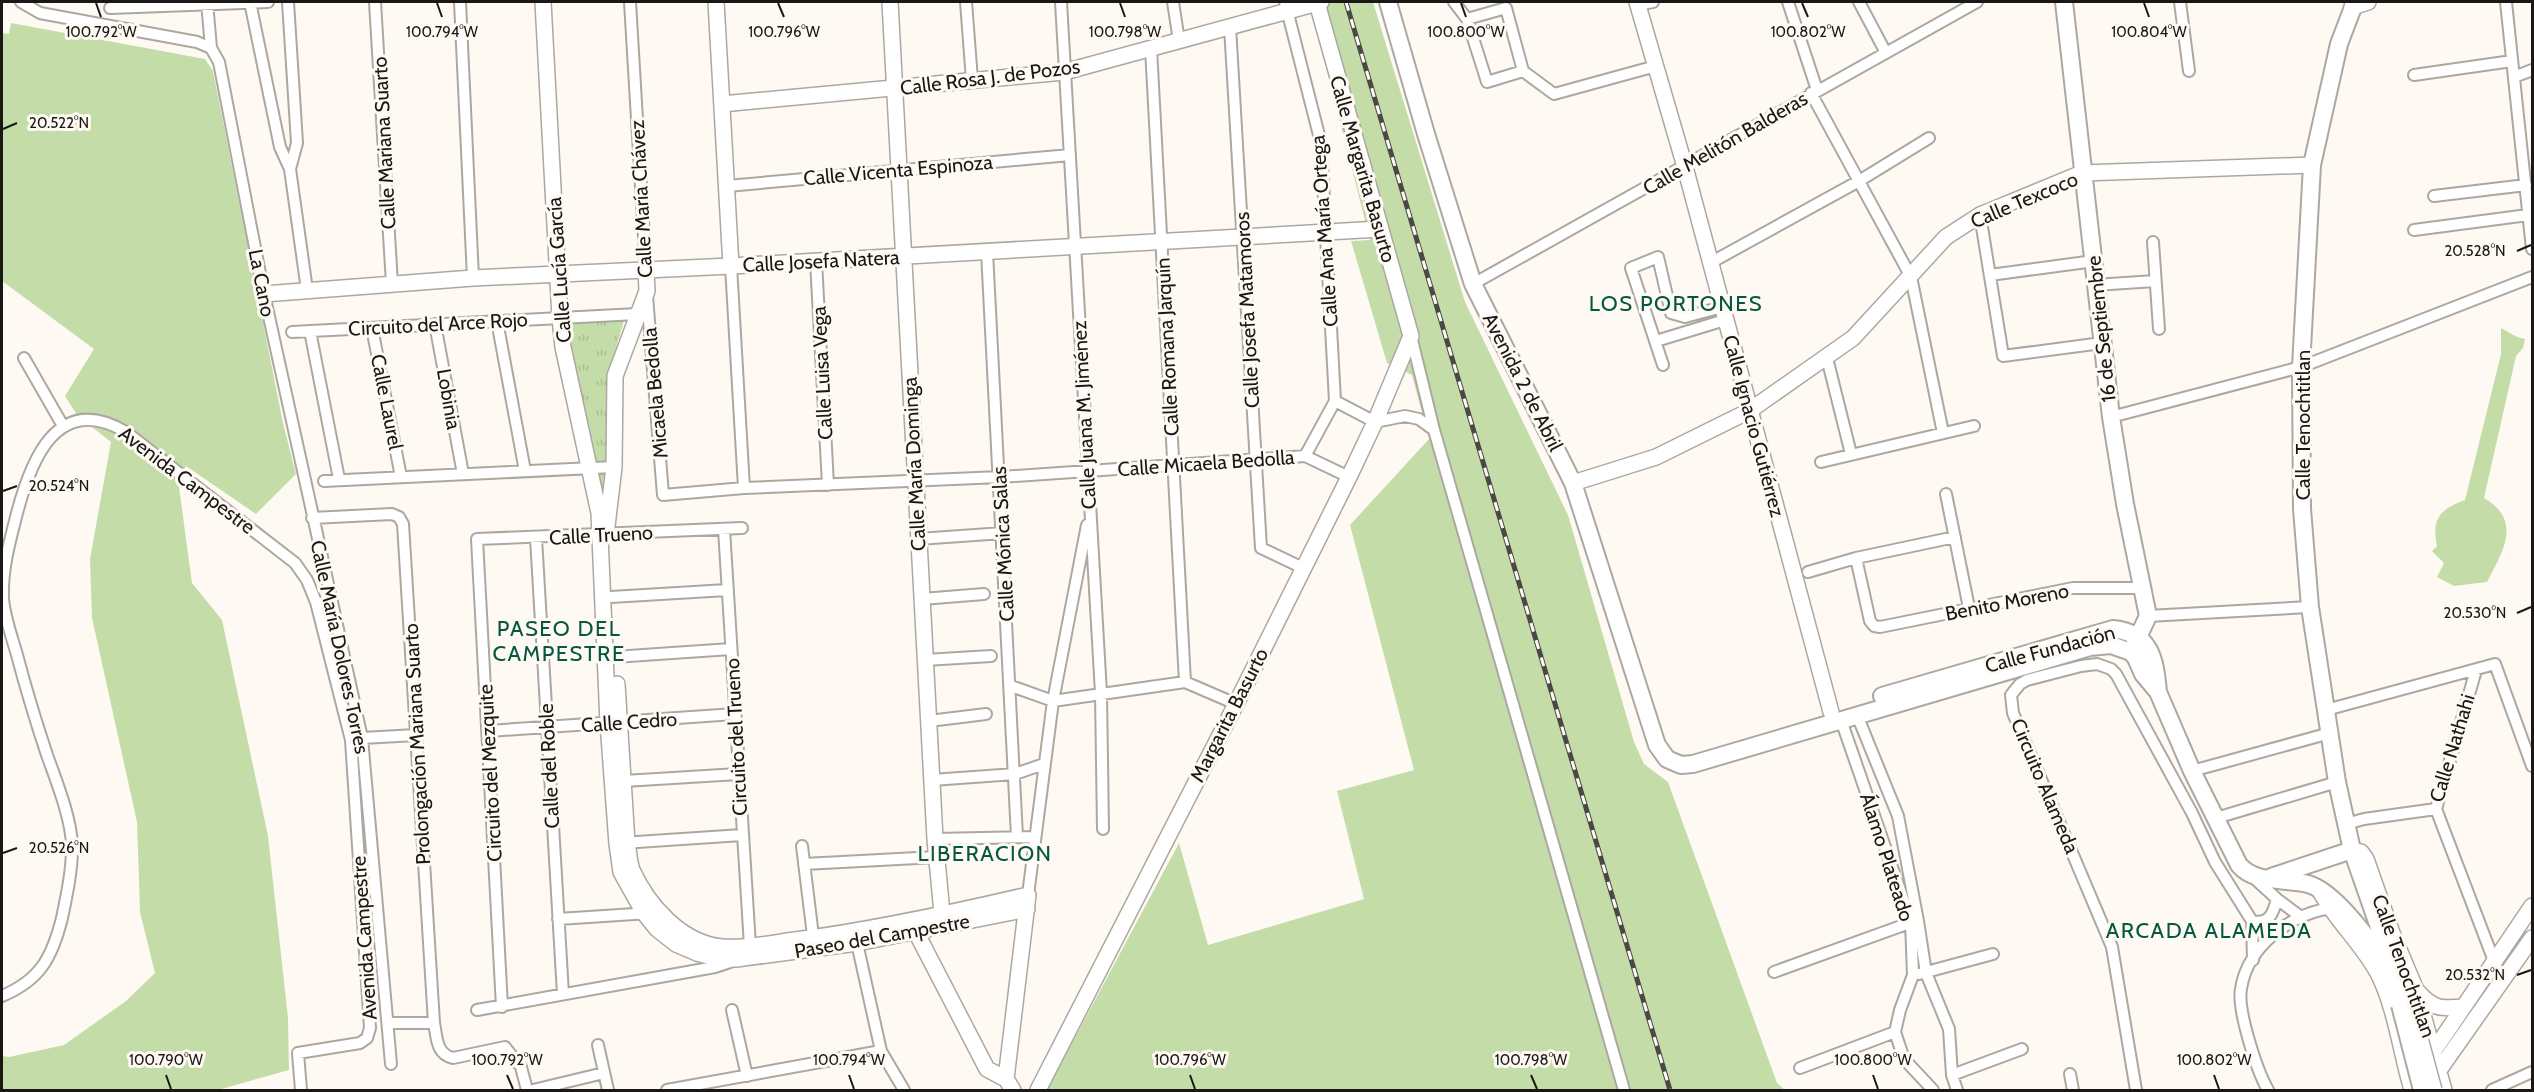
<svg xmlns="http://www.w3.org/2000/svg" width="2534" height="1092" viewBox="0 0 2534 1092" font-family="Cabin,sans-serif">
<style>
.grass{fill:#c4dda8}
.park{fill:url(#park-tufts)}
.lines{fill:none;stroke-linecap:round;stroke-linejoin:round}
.street-casing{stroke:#aca8a1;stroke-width:14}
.secondary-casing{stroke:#aca8a1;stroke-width:18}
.primary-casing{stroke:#aca8a1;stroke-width:20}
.street{stroke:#fff;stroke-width:10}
.secondary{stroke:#fff;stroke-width:15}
.primary{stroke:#fff;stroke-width:16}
.rail-casing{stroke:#4a4744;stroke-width:5}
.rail{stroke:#fefaf3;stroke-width:3;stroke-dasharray:9;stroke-linecap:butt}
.secondary-bridge-casing{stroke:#aca8a1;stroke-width:18;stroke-linecap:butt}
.primary-bridge-casing{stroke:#aca8a1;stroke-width:20;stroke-linecap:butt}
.secondary-bridge{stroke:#fff;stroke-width:15}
.primary-bridge{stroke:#fff;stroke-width:16}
.ticks{fill:none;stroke:#1a1816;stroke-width:2}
.labels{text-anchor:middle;stroke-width:6;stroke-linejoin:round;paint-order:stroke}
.street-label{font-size:20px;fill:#1a1816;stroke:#fefaf3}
.quarter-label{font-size:22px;letter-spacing:1.5px;fill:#065741;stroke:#fefaf3}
.ticks-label{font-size:15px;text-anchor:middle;fill:#1a1816;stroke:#fefaf3;stroke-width:6;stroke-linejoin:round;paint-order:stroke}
</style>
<defs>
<pattern id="park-tufts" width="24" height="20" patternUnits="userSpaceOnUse" patternTransform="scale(1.5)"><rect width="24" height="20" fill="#c4dda8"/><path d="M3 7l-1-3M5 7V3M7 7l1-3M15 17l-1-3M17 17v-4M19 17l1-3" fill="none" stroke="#a8bd90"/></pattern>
</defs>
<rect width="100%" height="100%" fill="#fefaf3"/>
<!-- grass -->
<path class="grass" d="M1318 2H1373L1465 302 1568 515 1634 742 1644 764 1668 782 1777 1083 1785 1090H1047L1179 843 1208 945 1364 899 1337 791 1414 770 1350 525 1429 439 1412 375 1387 363 1351 241 1370 240 1313 16Z
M11 23 205 59 213 71 283 423 296 474 256 514 186 466 179 487 192 583 222 620 268 836 288 1018 289 1070 218 1090H2V1056L9 1057 64 1045 126 1001 155 973 140 912 137 822 92 618 90 559 111 442 77 415 65 396 94 349 2 281V33L9 34Z
M2501 328 2517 337 2525 339 2523 348 2516 356 2484 498C2523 521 2503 551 2487 582L2454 586 2437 577 2444 563 2432 551 2437 546C2431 519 2440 509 2465 500L2501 354Z"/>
<!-- park -->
<path class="park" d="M569 321H624L609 370 612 456 602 506 574 365Z"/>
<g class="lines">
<!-- street casing -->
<g class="street-casing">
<path id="street" d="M21 2 40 13 197 42 211 48
M207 2 211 48 219 62 264 294 362 738 391 1064
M250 2 280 147 290 169 307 290
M288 2 297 143 290 169
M375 2 392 284
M460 2 473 278
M630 2 646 270
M966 2 972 80
M1061 2 1101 693 1103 829
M1173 2 1179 41
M1285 2 1321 143 1335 401 1305 456
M1454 2 1467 19 1487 82 1523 71
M1788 2 1817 90
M1859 2 1886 53
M2180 2 2189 71
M2506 2 2532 249
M1638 5 1653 2
M110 8 268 2
M1467 19 1506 8 1523 71 1554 94 1656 66
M1230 27 1261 548 1303 568
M1151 48 1185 682
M2414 75 2512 61
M2514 77 2532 70
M1811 93 1911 277 1943 433
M727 186 1070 155
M2434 196 2526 185
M1980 215 2003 356 2102 343
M2414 230 2528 215
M2153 242 2159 329
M987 252 1017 837
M816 261 828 485
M1710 263 1859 181 1929 138
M731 266 744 488
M1990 275 2094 261
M1473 284 1977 2
M2095 285 2155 281
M647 296 663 495 744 488 1000 477 1305 456 1349 477
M497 321 525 471
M435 324 463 474
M372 328 401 477
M310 331 339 479
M292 332 637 314
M1411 336 1434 430 1624 1090
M1656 341 1725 320
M24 358 63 426
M1827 358 1851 454
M1663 365 1631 268 1658 257 1671 313 1685 317 1722 307
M1335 401 1375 422 1405 416 1419 419 1434 430
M2111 417 2301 367 2532 277
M1821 462 1974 426
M324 481 614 467
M1946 494 1969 608
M312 518 392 514 399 517 403 524 434 1023C437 1038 436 1054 453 1058L505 1047 521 1067 527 1090
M724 529 750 946
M536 538 563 994
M918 539 1003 533
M1856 558 1870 621 1874 626 1880 627 2073 588H2142
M1808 572 1856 558 1955 537
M611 597 727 590
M922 599 984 594
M2148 616 2310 607
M614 657 731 649
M925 660 991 656
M1011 686 1053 701 1185 682 1236 704
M2326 710 2495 664 2532 766
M1857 715 1898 816 1918 921 1926 973 1949 1029 1952 1075 1957 1090
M1841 720 1911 922 1913 975 1900 1010 1895 1032 1904 1059 1933 1090
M929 721 986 714
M488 731 735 714
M362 738 416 735
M2192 771 2330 733
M932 780 1015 774 1044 764
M624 781 738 774
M2436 809 2502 982
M2436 809 2476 670
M2216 818 2337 782
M2346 824 2364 819 2436 809
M935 839 1034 837
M622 843 742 835
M802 846 814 944
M804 864 936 857
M1028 895 1053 701 1087 525
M2277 899 2301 917
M558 919 650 913
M2252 921C2269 925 2273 914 2277 899L2254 878
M857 943 881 1051 904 1090
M1774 972 1915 921
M1919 974 1993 954
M2 996C40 980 52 958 62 918 67 894 72 871 72 847 72 820 56 780 47 755 36 722 26 689 17 655 12 637 4 616 3 598 2 570 9 544 16 517 30 462 56 391 126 432L295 563 307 580 316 602 351 740 370 1028 367 1038 360 1043 298 1053 301 1090
M502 1007 477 539 742 528
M477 1010 715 967 730 962
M732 1010 747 1076
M388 1023H434
M598 1045 608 1090
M1800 1068 1895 1032
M2070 1074 2073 1090
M1952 1075 2022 1049
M533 1090 604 1073
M667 1090 881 1051
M2136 1090 2112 947 2013 713 2011 695 2020 684 2027 680 2081 666 2097 664 2111 669 2116 674 2192 813 2215 862 2252 921 2253 960
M2268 1090C2257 1071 2237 1010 2241 989 2247 946 2294 910 2336 908
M2492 1090 2532 1072"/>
</g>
<!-- secondary casing -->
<g class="secondary-casing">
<path id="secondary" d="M543 2 560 318 563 347 599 513 608 723 617 844 621 872 644 913 657 929 676 944 697 953 719 959H736L857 943 1027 909
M716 2 731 266
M890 2 935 839 943 924
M1637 2 1685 167 1831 712
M2352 7 2368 2
M722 104 1064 72 1321 2
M264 294 473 278 731 266 1380 229
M1573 483 1656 457 1749 411 1853 338 1946 237 1980 215 2082 173 2312 165
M607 526 614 467 615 376 647 291 646 270
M617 684 627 843C629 852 629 862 632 870 648 905 681 943 722 947 746 949 771 943 795 940 873 930 951 913 1028 895L1006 1079 1013 1090
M2352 850 2361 852 2366 859 2392 933 2416 990 2444 1090
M2319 889C2335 920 2363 944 2379 975 2396 1010 2401 1053 2412 1090
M916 932 987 1069 1006 1079
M2418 992C2433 1009 2441 1009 2463 1007
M2431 1055 2532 906
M2435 1076 2532 938
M1038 1090 1236 704 1349 477 1375 422 1411 336 1317 3"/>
</g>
<!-- primary casing -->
<g class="primary-casing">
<path id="primary" d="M1317 2V3
M1388 2 1426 134 1473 284 1573 483 1657 745 1667 759 1681 765 1693 764 2090 647 2111 645 2131 652 2136 658 2143 674 2158 692 2192 771 2239 865C2255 884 2285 878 2308 884 2333 891 2367 936 2381 958 2390 972 2395 989 2400 1005
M2064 2 2111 417 2125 504 2148 616 2131 652
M2355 2 2339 44 2312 165 2301 367 2302 509 2310 607 2337 782 2352 850 2382 936 2394 964
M1882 696 2113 629C2151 633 2155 659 2158 692
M2271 877 2352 850"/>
</g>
<!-- street -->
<use href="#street" class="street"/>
<!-- secondary -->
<use href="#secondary" class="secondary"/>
<!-- primary -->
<use href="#primary" class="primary"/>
<!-- rail casing -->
<g class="rail-casing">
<path id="rail" d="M1346 2 1670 1090"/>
</g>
<!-- rail -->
<use href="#rail" class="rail"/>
<!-- secondary-bridge casing -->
<g class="secondary-bridge-casing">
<path id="secondary-bridge" d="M2410 1001 2434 1090"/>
</g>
<!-- primary-bridge casing -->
<g class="primary-bridge-casing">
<path id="primary-bridge" d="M2400 1005 2422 1090"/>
</g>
<!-- secondary-bridge -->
<use href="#secondary-bridge" class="secondary-bridge"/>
<!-- primary-bridge -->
<use href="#primary-bridge" class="primary-bridge"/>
</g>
<!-- ticks -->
<path class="ticks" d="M96 3 101 17M437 3 442 17M778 3 784 17M1120 3 1125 17M1461 3 1466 17M1802 3 1808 17M2144 3 2149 17M3 129 17 123M2517 251 2531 245M3 491 17 486M2517 613 2531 607M3 853 17 848M2517 975 2531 970M166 1075 171 1089M507 1075 513 1089M849 1075 854 1089M1190 1075 1195 1089M1531 1075 1537 1089M1873 1075 1878 1089M2214 1075 2219 1089"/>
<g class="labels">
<!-- street labels -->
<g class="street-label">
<text transform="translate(990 77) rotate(-7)" y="7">Calle Rosa J. de Pozos</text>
<text transform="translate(384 143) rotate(-93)" y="7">Calle Mariana Suarto</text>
<text transform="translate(1725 143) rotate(-30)" y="7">Calle Melitón Balderas</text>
<text transform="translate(1363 169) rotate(74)" y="7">Calle Margarita Basurto</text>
<text transform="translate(898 170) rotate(-5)" y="7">Calle Vicenta Espinoza</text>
<text transform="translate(641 199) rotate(-93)" y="7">Calle María Chávez</text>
<text transform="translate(2024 200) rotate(-23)" y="7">Calle Texcoco</text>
<text transform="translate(1324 231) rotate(-94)" y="7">Calle Ana María Ortega</text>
<text transform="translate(821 261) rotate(-3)" y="7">Calle Josefa Natera</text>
<text transform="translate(559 270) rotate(-94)" y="7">Calle Lucía García</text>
<text transform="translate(262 283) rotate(79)" y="7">La Cano</text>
<text transform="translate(1247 310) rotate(-93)" y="7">Calle Josefa Matamoros</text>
<text transform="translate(438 324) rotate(-3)" y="7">Circuito del Arce Rojo</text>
<text transform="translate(2101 329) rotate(-96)" y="7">16 de Septiembre</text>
<text transform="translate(1167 347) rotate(-93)" y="7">Calle Romana Jarquín</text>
<text transform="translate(822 373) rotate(-93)" y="7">Calle Luisa Vega</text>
<text transform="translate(1523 382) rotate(63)" y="7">Avenida 2 de Abril</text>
<text transform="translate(655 393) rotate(-95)" y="7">Micaela Bedolla</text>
<text transform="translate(449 399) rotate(80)" y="7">Lobinia</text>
<text transform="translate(387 402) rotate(79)" y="7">Calle Laurel</text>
<text transform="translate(1084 415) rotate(-93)" y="7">Calle Juana M. Jiménez</text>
<text transform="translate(2303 425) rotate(-90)" y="7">Calle Tenochtitlan</text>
<text transform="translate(1754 426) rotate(75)" y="7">Calle Ignacio Gutiérrez</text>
<text transform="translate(1206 463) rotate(-4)" y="7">Calle Micaela Bedolla</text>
<text transform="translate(914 464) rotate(-93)" y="7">Calle María Dominga</text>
<text transform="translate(187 480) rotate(37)" y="7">Avenida Campestre</text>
<text transform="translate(601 535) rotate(-3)" y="7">Calle Trueno</text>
<text transform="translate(1003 544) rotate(-93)" y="7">Calle Mónica Salas</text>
<text transform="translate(2007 602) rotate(-11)" y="7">Benito Moreno</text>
<text transform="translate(340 647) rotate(78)" y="7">Calle María Dolores Torres</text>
<text transform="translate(2050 649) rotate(-15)" y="7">Calle Fundación</text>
<text transform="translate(1229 715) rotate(-63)" y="7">Margarita Basurto</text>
<text transform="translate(629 722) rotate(-4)" y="7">Calle Cedro</text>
<text transform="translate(736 737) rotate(-93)" y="7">Circuito del Trueno</text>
<text transform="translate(417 744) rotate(-93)" y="7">Prolongación Mariana Suarto</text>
<text transform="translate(2452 748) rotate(-73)" y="7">Calle Nathahi</text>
<text transform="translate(549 766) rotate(-93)" y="7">Calle del Roble</text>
<text transform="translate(490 773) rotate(-93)" y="7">Circuito del Mezquite</text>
<text transform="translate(2045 786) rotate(67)" y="7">Circuito Alameda</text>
<text transform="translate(1887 857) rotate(72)" y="7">Álamo Plateado</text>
<text transform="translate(882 936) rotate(-10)" y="7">Paseo del Campestre</text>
<text transform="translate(364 938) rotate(-94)" y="7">Avenida Campestre</text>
<text transform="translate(2404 966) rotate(70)" y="7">Calle Tenochtitlan</text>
</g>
<!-- quarter labels -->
<g class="quarter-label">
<text x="1676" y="311">LOS PORTONES</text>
<text x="559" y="636">PASEO DEL<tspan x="559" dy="25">CAMPESTRE</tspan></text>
<text x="985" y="861">LIBERACION</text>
<text x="2209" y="938">ARCADA ALAMEDA</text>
</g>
</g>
<g class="ticks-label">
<text x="101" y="37">100.792°W</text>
<text x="442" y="37">100.794°W</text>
<text x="784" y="37">100.796°W</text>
<text x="1125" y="37">100.798°W</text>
<text x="1466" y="37">100.800°W</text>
<text x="1808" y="37">100.802°W</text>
<text x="2149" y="37">100.804°W</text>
<text x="59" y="128">20.522°N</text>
<text x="2475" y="256">20.528°N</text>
<text x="59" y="491">20.524°N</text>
<text x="2475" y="618">20.530°N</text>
<text x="59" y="853">20.526°N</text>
<text x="2475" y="980">20.532°N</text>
<text x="166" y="1065">100.790°W</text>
<text x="507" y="1065">100.792°W</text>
<text x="849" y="1065">100.794°W</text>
<text x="1190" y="1065">100.796°W</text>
<text x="1531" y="1065">100.798°W</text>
<text x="1873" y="1065">100.800°W</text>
<text x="2214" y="1065">100.802°W</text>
</g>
<!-- border -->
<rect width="2534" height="1092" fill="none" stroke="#1a1816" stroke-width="6"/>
</svg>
